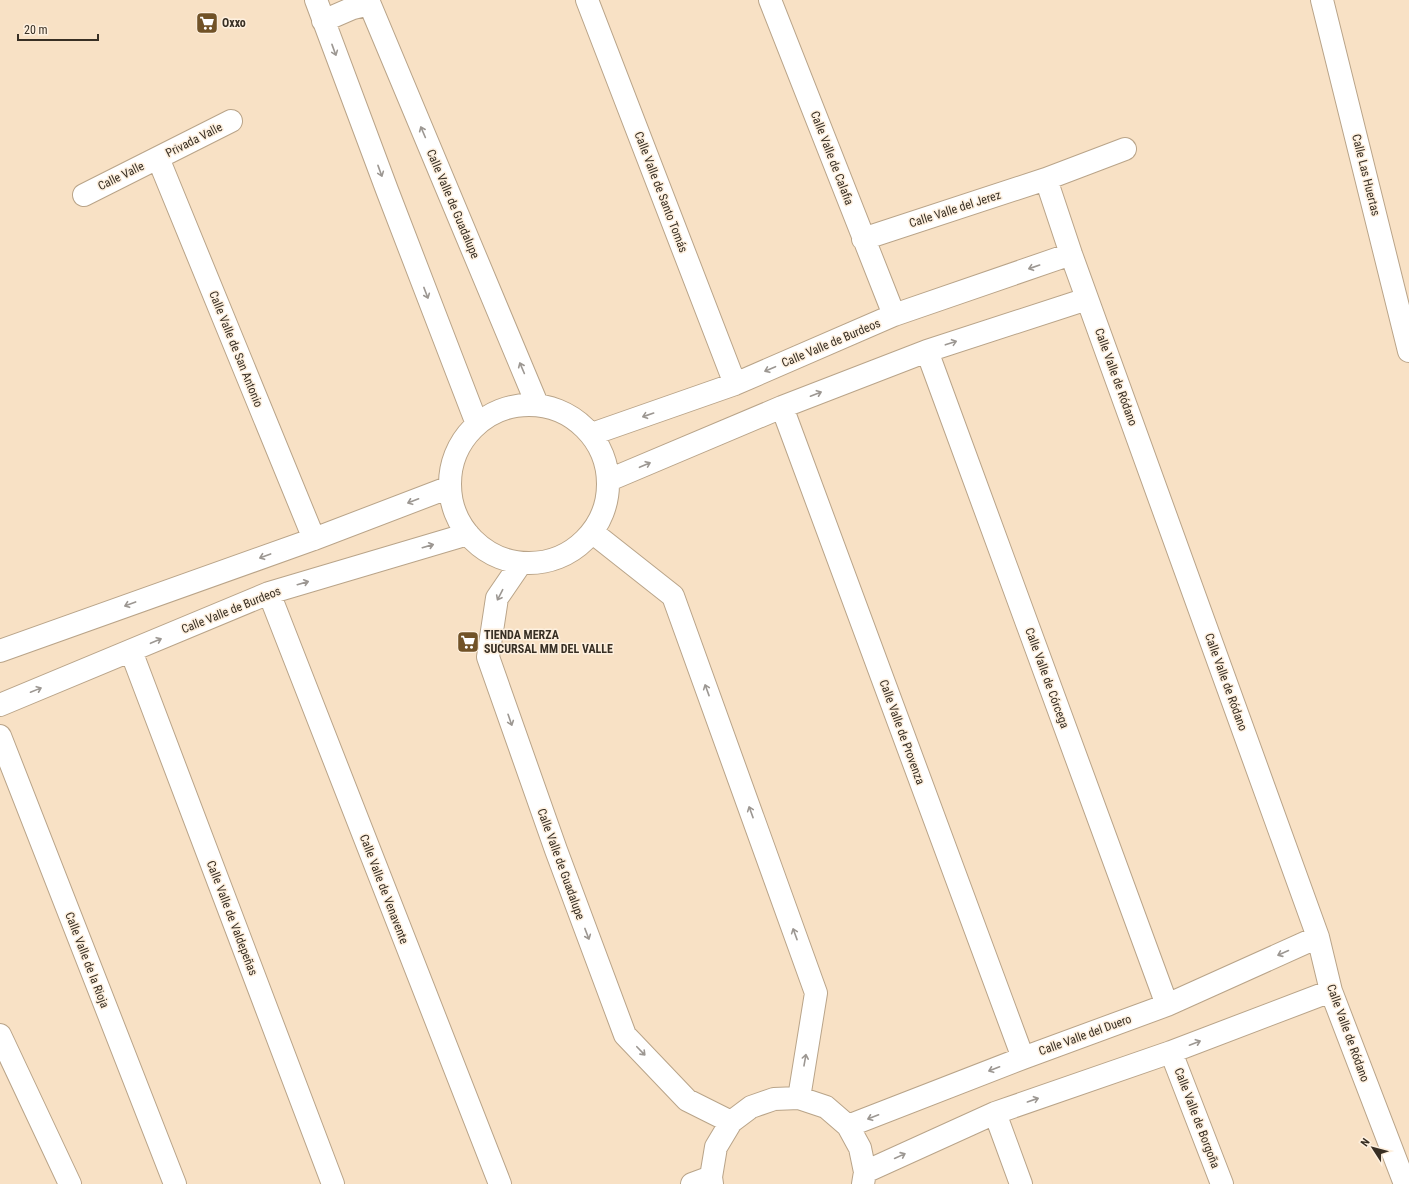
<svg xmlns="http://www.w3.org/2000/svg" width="1409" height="1184" viewBox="0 0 1409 1184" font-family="'Roboto Condensed',sans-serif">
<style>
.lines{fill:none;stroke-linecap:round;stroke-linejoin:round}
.street-casing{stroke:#b9a489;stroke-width:24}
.street{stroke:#fff;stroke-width:22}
.oneway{stroke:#9c9792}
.labels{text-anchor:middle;stroke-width:3;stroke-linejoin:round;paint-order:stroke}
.poi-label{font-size:12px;font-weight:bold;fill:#382f24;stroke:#fef0df;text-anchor:start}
.street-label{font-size:12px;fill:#382f24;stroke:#fef0df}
</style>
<rect width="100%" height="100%" fill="#f8e1c5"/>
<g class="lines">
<!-- street casing -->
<g class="street-casing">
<path id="street" d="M316 0 387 190 477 424
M368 0 537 404
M587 0 735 384
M770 0 894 315
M1322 0 1409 351
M323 21 353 8 369 4
M158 158 314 539
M1046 179 1071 254 1318 937 1331 991 1405 1184
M84 195 231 121
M863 239 1046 179 1125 149
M927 351 1167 1005
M450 484a79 79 0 1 1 158 0a79 79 0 1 1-158 0Z
M782 407 1023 1058
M592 434 735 384 894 315 1071 254
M609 480 782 407 927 351 1087 299
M592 532 673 596 816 993 799 1098
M521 563 497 598 488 657 556 850 625 1035 687 1100 731 1122
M269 593 500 1184
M0 651 314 539 450 487
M131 651 333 1184
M0 705 269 593 468 534
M0 736 175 1184
M0 1035 70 1184
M1171 1052 1222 1184
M995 1113 1021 1184
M848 1126 1023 1058 1167 1005 1318 937
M865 1172 995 1113 1171 1052 1331 991
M692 1184 711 1177
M712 1184 711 1177 716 1147 731 1122 751 1107 774 1099 799 1098 826 1107 848 1126 860 1148 865 1172 863 1184"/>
</g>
<!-- street -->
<use href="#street" class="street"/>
</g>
<!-- one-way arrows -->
<defs><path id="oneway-shaft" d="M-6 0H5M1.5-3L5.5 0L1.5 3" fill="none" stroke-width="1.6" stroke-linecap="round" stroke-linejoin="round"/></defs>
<g class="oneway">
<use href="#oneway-shaft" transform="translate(334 50) rotate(70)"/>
<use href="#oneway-shaft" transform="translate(423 132) rotate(-113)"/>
<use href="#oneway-shaft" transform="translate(380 171) rotate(70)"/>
<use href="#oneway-shaft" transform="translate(1034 267) rotate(161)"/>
<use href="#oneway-shaft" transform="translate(426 293) rotate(69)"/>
<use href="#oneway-shaft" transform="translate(951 343) rotate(-18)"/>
<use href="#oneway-shaft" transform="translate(522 368) rotate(-113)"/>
<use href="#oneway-shaft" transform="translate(770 369) rotate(157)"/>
<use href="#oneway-shaft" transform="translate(816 394) rotate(-21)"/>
<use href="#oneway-shaft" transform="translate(648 415) rotate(161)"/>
<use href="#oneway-shaft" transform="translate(645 465) rotate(-23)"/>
<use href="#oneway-shaft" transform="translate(413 501) rotate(159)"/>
<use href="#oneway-shaft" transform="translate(428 546) rotate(-16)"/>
<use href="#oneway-shaft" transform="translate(265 556) rotate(160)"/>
<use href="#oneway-shaft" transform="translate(303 583) rotate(-16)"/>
<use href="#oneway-shaft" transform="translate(500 595) rotate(117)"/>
<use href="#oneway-shaft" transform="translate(130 604) rotate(160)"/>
<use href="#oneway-shaft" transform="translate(156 641) rotate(-23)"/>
<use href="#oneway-shaft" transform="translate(36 690) rotate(-22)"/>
<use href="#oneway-shaft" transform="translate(707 690) rotate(-110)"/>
<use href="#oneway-shaft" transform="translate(510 720) rotate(71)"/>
<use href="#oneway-shaft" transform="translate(751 812) rotate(-110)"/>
<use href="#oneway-shaft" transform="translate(587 934) rotate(69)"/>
<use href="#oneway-shaft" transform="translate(795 934) rotate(-110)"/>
<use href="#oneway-shaft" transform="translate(1283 953) rotate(156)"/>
<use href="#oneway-shaft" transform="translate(1195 1043) rotate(-21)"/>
<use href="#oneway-shaft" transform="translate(641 1051) rotate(46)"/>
<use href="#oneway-shaft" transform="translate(805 1060) rotate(-80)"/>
<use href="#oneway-shaft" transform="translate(994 1069) rotate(159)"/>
<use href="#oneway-shaft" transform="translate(1033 1100) rotate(-19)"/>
<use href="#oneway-shaft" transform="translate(873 1117) rotate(159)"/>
<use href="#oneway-shaft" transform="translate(900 1156) rotate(-25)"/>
</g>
<!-- icons -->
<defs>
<g id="supermarket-square" transform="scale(1.15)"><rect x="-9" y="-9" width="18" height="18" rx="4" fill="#715227" stroke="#fef0df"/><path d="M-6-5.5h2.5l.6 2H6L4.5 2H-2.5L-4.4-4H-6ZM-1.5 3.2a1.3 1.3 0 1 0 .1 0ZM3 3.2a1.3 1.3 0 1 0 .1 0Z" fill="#fff"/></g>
</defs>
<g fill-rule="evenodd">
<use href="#supermarket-square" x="207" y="23"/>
<use href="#supermarket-square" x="468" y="642"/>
</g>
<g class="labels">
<!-- poi labels -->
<g class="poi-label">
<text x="222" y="27">Oxxo</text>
<text x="484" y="639">TIENDA MERZA<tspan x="484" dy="14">SUCURSAL MM DEL VALLE</tspan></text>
</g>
<!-- street labels -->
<g class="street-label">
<text transform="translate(194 140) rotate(-27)" y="4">Privada Valle</text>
<text transform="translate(832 158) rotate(69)" y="4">Calle Valle de Calafia</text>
<text transform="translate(1366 175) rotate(76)" y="4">Calle Las Huertas</text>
<text transform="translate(121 176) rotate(-26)" y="4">Calle Valle</text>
<text transform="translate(661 192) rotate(69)" y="4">Calle Valle de Santo Tomás</text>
<text transform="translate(453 204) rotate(67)" y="4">Calle Valle de Guadalupe</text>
<text transform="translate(955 209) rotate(-18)" y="4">Calle Valle del Jerez</text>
<text transform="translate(831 343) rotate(-23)" y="4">Calle Valle de Burdeos</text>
<text transform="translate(236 349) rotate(68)" y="4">Calle Valle de San Antonio</text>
<text transform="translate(1116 377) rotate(70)" y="4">Calle Valle de Ródano</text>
<text transform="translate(231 610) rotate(-22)" y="4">Calle Valle de Burdeos</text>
<text transform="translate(1047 678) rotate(70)" y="4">Calle Valle de Córcega</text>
<text transform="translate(1226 682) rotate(70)" y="4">Calle Valle de Ródano</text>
<text transform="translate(902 732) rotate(70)" y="4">Calle Valle de Provenza</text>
<text transform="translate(561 864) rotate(70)" y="4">Calle Valle de Guadalupe</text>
<text transform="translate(384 889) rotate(69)" y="4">Calle Valle de Venavente</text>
<text transform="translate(232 918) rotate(69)" y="4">Calle Valle de Valdepeñas</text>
<text transform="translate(87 960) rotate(69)" y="4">Calle Valle de la Rioja</text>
<text transform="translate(1348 1033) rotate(70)" y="4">Calle Valle de Ródano</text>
<text transform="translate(1085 1035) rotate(-20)" y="4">Calle Valle del Duero</text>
<text transform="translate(1197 1118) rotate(69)" y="4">Calle Valle de Borgoña</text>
</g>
</g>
<!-- north arrow -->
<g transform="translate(1373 1148) rotate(306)" stroke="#fef0df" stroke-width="3" paint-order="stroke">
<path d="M0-3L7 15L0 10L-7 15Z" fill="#382f24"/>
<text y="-6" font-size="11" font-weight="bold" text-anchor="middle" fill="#382f24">N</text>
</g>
<!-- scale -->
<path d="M18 34v6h80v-6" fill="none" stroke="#382f24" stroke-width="2"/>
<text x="24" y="34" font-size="12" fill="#382f24" stroke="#fef0df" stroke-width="3" paint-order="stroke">20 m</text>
</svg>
